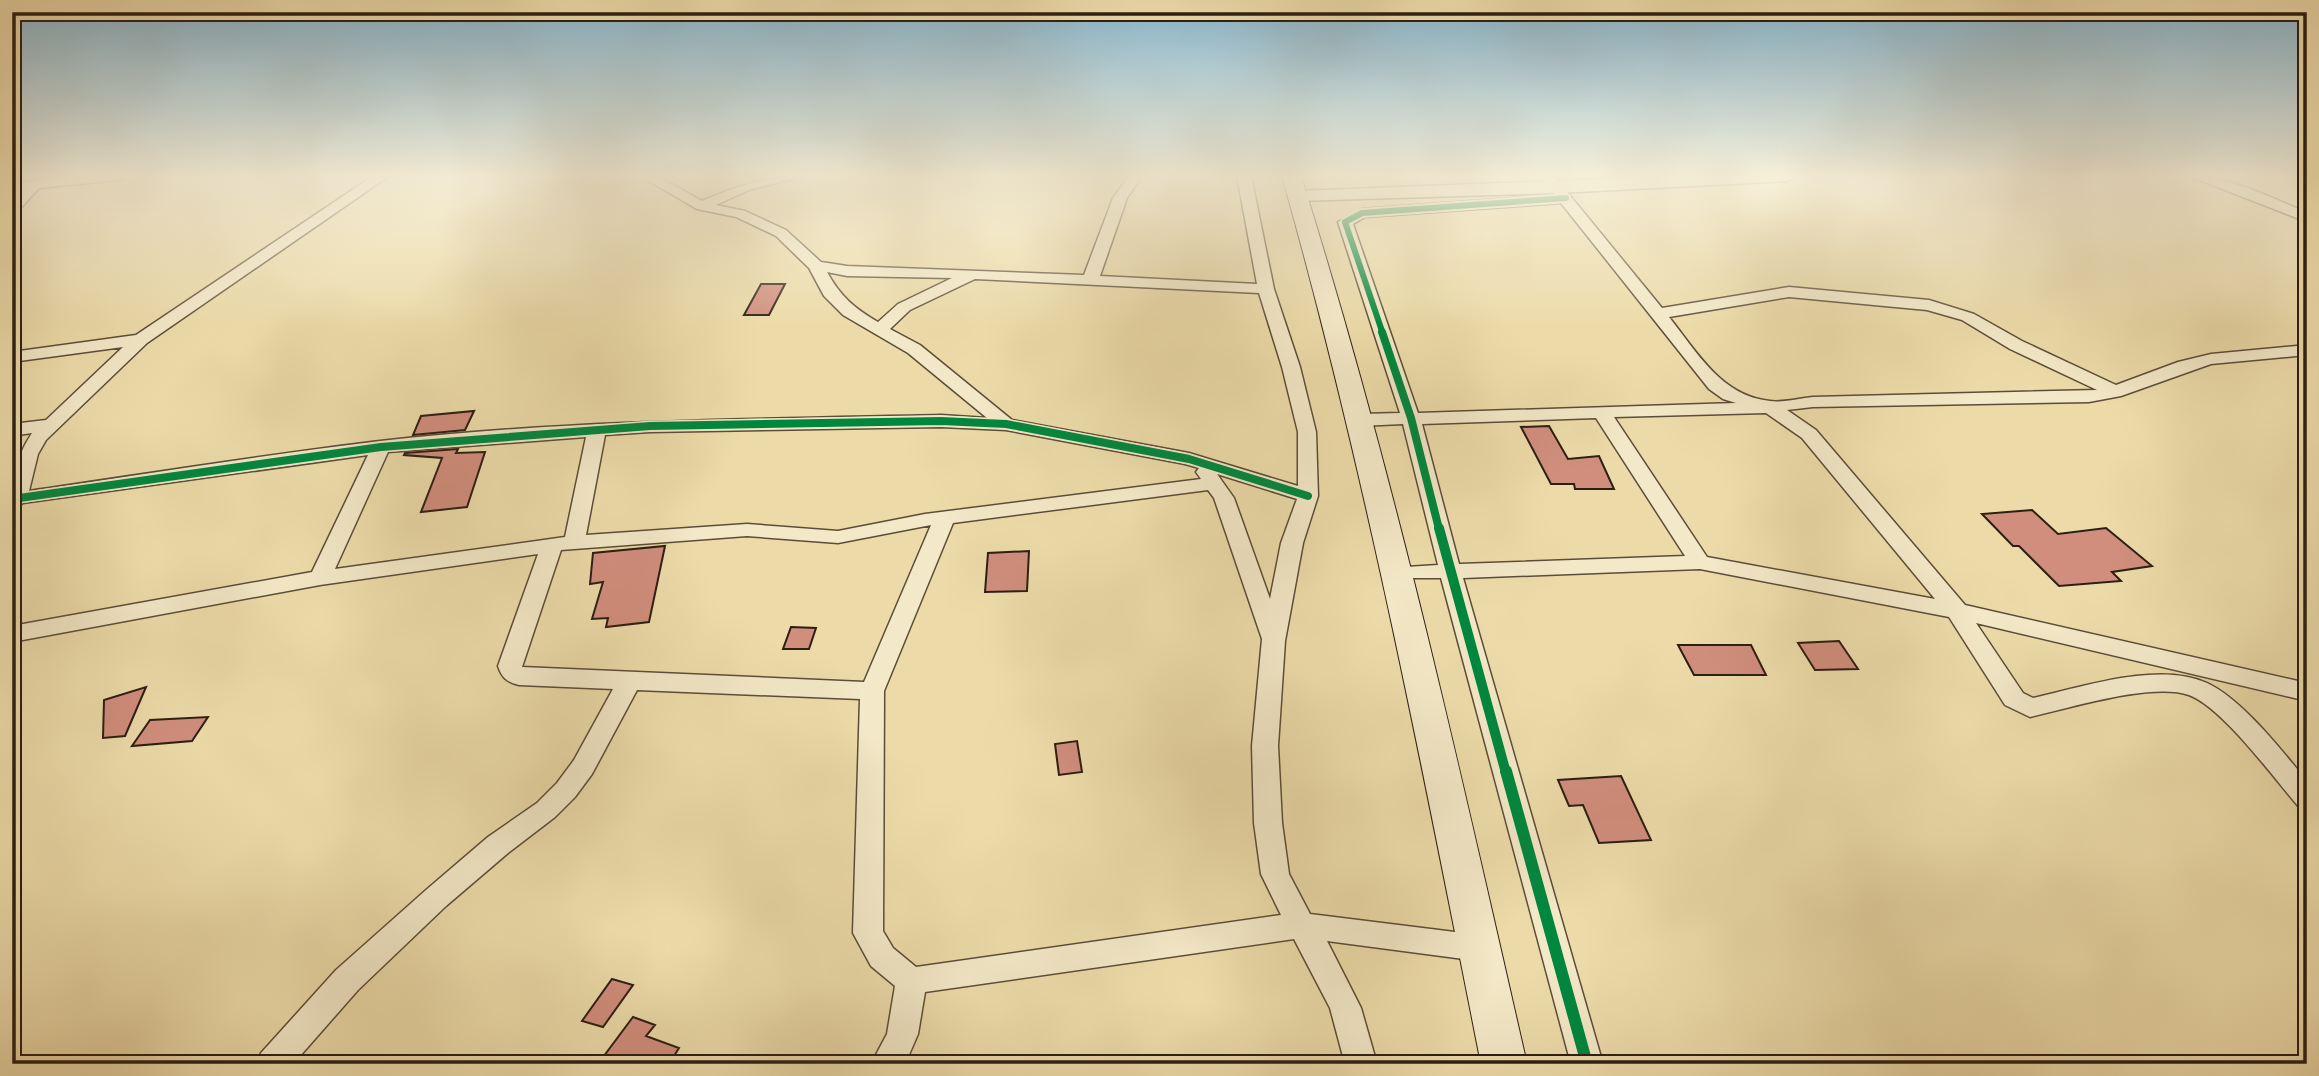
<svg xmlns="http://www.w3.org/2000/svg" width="2319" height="1076" viewBox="0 0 2319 1076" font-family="'IM FELL DW Pica',serif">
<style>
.building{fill:#d18e7d;stroke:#2c1e13;stroke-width:2}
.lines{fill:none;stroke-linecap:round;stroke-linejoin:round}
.minor-casing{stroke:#5c4d38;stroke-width:3}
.tertiary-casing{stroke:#5c4d38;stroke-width:3}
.secondary-casing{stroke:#2c1e13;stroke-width:2}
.minor{fill:#f3e8c7;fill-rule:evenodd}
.tertiary{fill:#f3e8c7;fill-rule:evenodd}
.secondary{fill:#f3e8c7;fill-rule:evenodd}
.cycleway-far3-casing{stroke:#f3e8c7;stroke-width:10}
.cycleway-far2-casing{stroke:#f3e8c7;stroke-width:11}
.cycleway-far1-casing{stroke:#f3e8c7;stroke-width:14}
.cycleway-casing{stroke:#f3e8c7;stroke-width:17}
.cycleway-far3{stroke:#00873e;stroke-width:6}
.cycleway-far2{stroke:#00873e;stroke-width:8}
.cycleway-far1{stroke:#00873e;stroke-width:10}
.cycleway{stroke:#00873e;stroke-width:12}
</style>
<rect width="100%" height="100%" fill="#ecdba9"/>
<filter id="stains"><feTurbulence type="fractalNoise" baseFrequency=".00286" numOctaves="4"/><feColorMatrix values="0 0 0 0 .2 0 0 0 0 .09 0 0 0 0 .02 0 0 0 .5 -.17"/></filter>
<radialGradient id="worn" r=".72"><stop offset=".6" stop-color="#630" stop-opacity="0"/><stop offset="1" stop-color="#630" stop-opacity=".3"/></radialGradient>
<!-- building -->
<path class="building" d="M761 284H785L769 315H744Z
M474 411 465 430 413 435 421 416Z
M1549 426 1568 459 1599 456 1614 489H1575L1574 484H1551L1521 427Z
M458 449 456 453 485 452 467 507 421 512 442 458 404 455 405 453Z
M2032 510 2058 534 2106 528 2152 566 2112 572 2121 581 2059 586 2019 546H2013L1982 514Z
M665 546 649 622 606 627 608 618 592 619 603 582 590 584 593 553Z
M1029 551 1027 591 985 592 988 553Z
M791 627 816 628 809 649H783Z
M1839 641 1858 669 1815 670 1798 643Z
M1678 645H1751L1766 675H1694Z
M146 687 125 736 103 738 104 700Z
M208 717 192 741 132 746 150 720Z
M1077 741 1082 772 1059 775 1055 744Z
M1621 776 1651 840 1599 843 1583 805 1569 806 1558 780Z
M612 979 633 985 603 1027 582 1021Z
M633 1017 655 1025 646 1036 679 1048 669 1064H598Z"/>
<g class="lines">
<!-- minor casing -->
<g class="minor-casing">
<path id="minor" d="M76 176H126L120 180 39 188 17 212 12 213V201L23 190 12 191V183Z
M373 176H389L147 343 46 440 38 454 29 491C146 474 263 455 380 441 567 420 754 419 941 415L987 418 908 353 843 315 824 296 809 268 776 236 736 217 697 209 640 176H657L702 201C737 186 766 176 804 176L749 190 716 205 745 211 786 230 821 262 847 266 1084 275 1113 198 1129 176H1142L1127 198 1100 276 1257 284 1237 176H1251L1274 289 1300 367 1316 432 1318 496 1303 543 1285 641 1278 746 1282 823 1289 874 1310 914 1479 935 1489 939 1494 948 1489 957 1479 961 1327 941 1361 1008 1377 1064H1345L1330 1008 1294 939 925 992 918 1034 905 1064H871L887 1034 895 986 871 966 853 933 860 699 637 690 592 774 575 797 555 817 508 853 446 906 358 990 293 1064H256L261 1053 336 970 426 890 488 837 537 803 557 783 574 760 613 689 519 685C507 682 502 678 498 666L538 554 320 585 12 642V626L312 572 368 455 23 503 12 510C12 479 15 459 32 433L12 436V424L46 420 123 347 12 362V352L136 335ZM827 272 847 276 952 278 898 304 878 322C855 309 840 296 827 272ZM975 279 1259 293 1282 367 1298 432V486L1189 453 1012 420 920 345 890 329 910 310ZM941 427 1006 430 1185 464 1199 468 1196 472 1201 479 925 514 838 531 747 524 586 535 605 435 650 432ZM586 437 565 537 335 569 388 452ZM1217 474 1297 499 1281 543 1270 599 1234 498ZM1208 490 1214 498 1262 639 1252 746 1254 823 1261 874 1281 915 916 967 893 948 883 931 884 691 953 523ZM931 525 864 682 522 667 561 550 747 536 838 543Z
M1541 176H1554L1662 308 1789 287 1929 300 1974 314 2022 341 2116 385 2178 362 2211 354 2307 345V355L2211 364 2121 396 2089 402 1813 407 1787 410 1816 430 1965 605 2307 683V701L1976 623 2023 693 2033 698C2082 687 2159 661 2207 683 2243 700 2281 750 2307 781V809L2298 806C2274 778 2222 707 2189 695 2152 682 2069 708 2030 717L2005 705 1949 617 1700 569 1463 578 1603 1064H1571L1441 578H1390L1387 573 1390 568 1438 565 1403 424 1360 426 1351 420 1360 414 1400 413 1338 222 1362 209 1555 195ZM1561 203 1709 389 1723 399 1736 403 1418 413 1353 224 1365 217ZM1789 297 1927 310 1962 320 2010 349 2097 390 1813 397C1800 398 1783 403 1770 401 1721 396 1697 352 1669 317ZM1766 413 1802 438 1935 599 1707 557 1614 417ZM1596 418 1685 556 1459 564 1422 424Z
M2189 176C2228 176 2271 197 2307 213V222Z"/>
</g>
<!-- tertiary casing -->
<g class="tertiary-casing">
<path id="tertiary" d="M1682 176H1796L1788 181 1558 193 1297 201 1288 196 1297 191Z"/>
</g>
<!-- secondary casing -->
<g class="secondary-casing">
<path id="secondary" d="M1282 176H1301C1393 468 1459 766 1527 1064H1481C1422 766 1365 469 1282 176Z"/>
</g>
<!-- minor -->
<use href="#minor" class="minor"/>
<!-- tertiary -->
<use href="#tertiary" class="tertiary"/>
<!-- secondary -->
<use href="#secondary" class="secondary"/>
<!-- cycleway-far3 casing -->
<g class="cycleway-far3-casing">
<path id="cycleway-far3" d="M1383 334 1345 222 1362 213 1566 198"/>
</g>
<!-- cycleway-far2 casing -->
<g class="cycleway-far2-casing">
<path id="cycleway-far2" d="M1382 332 1411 418 1439 529
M12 499 381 447 650 426 941 421 1006 424 1189 459 1308 496"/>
</g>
<!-- cycleway-far1 casing -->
<g class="cycleway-far1-casing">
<path id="cycleway-far1" d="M1439 528 1506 773"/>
</g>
<!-- cycleway casing -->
<g class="cycleway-casing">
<path id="cycleway" d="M1506 771 1587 1064"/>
</g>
<!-- cycleway-far3 -->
<use href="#cycleway-far3" class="cycleway-far3"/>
<!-- cycleway-far2 -->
<use href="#cycleway-far2" class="cycleway-far2"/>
<!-- cycleway-far1 -->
<use href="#cycleway-far1" class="cycleway-far1"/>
<!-- cycleway -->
<use href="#cycleway" class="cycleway"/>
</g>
<!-- sky -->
<linearGradient id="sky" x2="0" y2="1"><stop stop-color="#88b7d0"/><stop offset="0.54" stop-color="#f6efd8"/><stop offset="1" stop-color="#f6efd8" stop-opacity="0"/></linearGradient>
<rect width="2319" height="327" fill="url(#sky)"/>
<!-- margin -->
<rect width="2319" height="1076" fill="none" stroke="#ecdba9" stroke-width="42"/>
<rect x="14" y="14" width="2291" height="1048" fill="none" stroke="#2c1e13" stroke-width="3.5"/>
<rect x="21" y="21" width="2277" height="1034" fill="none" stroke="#2c1e13" stroke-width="2"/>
<rect width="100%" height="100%" filter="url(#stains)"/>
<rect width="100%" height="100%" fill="url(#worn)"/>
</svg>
